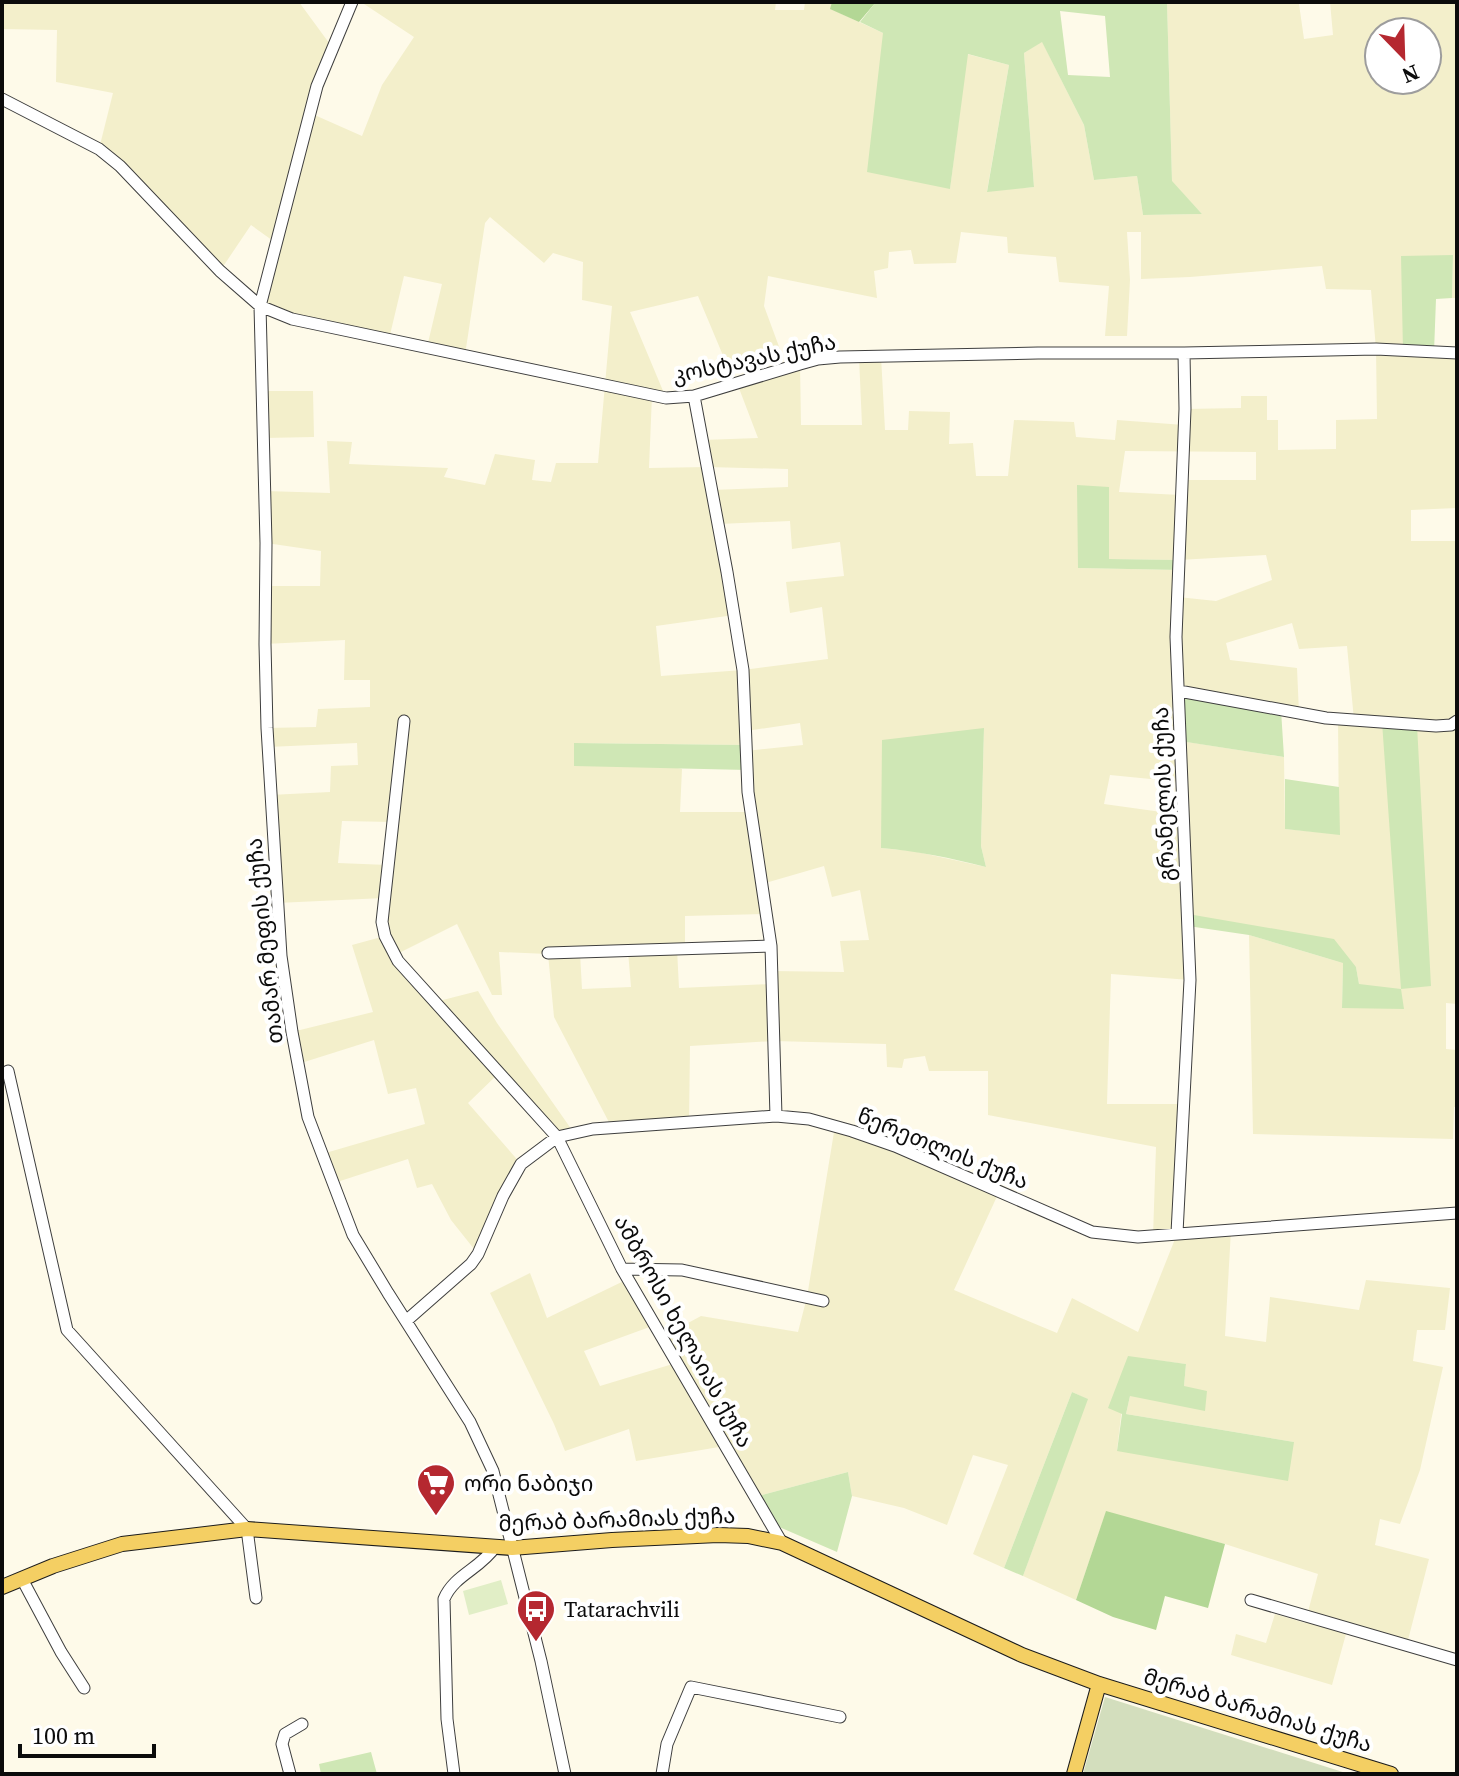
<svg xmlns="http://www.w3.org/2000/svg" width="1459" height="1776" viewBox="0 0 1459 1776" font-family="'Source Serif 4','Noto Sans Georgian',serif">
<style>
.farmland{fill:#f3efcb;fill-rule:evenodd}
.green{fill:#cfe7b5;fill-rule:evenodd}
.forest{fill:#b3d795}
.cemetery{fill:#d3debd}
.pitch{fill:#e1eec6}
.lines{fill:none;stroke-linecap:round;stroke-linejoin:round}
.minor-casing{stroke:#3e3e3e;stroke-width:13}
.major-casing{stroke:#1c1c1c;stroke-width:16}
.minor{stroke:#fff;stroke-width:11}
.major{stroke:#f4cf63;stroke-width:14}
.labels{text-anchor:middle;stroke-width:8;stroke-linejoin:round;paint-order:stroke}
.street-label{font-size:22px;fill:#0b0b0b;stroke:#fff}
.poi-label{font-size:22px;fill:#0b0b0b;stroke:#fff;text-anchor:start}
</style>
<rect width="100%" height="100%" fill="#fefae9"/>
<!-- farmland -->
<path class="farmland" d="M2 2H299L332 47 310 113 362 136 382 85 414 37 361 2H776L775 10H804L805 2H832L831 9 883 33 950 189 967 54 1009 65 987 191 1034 187 1024 53 1042 41 1084 125 1094 180 1137 176 1143 215 1202 214 1172 182 1167 2H1316L1299 4 1304 39 1333 35 1330 2H1457V298H1452L1453 255 1403 350 1457 353V508L1411 510V541H1457V1004L1446 1003V1049L1457 1050V1107H1454L1453 1139 1253 1134 1249 935 1343 963 1342 1008 1359 984 1356 967 1188 914 1190 980 1111 974 1107 1104H1184L1177 1233 1231 1230 1225 1336 1266 1342 1270 1297 1359 1310 1366 1280 1450 1288 1445 1330H1417L1413 1361 1443 1367 1420 1470 1400 1524 1380 1519 1375 1545 1429 1559 1408 1640 1349 1623 1332 1685 1231 1655 1236 1634 1266 1643 1275 1614 1305 1623 1318 1574 1225 1544 1106 1512 1076 1600 1023 1576 1087 1399 1072 1392 1004 1568 973 1554 1008 1465 973 1455 947 1525 904 1508 852 1496 848 1472 755 1497 725 1446 636 1461 629 1429 565 1451 554 1424 490 1293 530 1273 547 1318 628 1279 655 1325 584 1351 600 1386 676 1363 662 1337 701 1316 798 1332 807 1297 835 1126 999 1192 954 1290 1057 1333 1072 1298 1138 1332 1177 1234 1153 1236 1156 1147 988 1115V1071H929L925 1056 904 1059 902 1068 887 1067 886 1044 774 1041 690 1046 689 1122 612 1128 554 1017 548 954 499 952 502 995H492L457 924 395 955 435 1002 478 991 497 1023 574 1133 557 1137 499 1073 468 1103 521 1164 478 1254 451 1220 432 1184 417 1188 408 1159 334 1183 322 1154 425 1124 416 1088 388 1094 374 1040 298 1064 292 1032 373 1012 352 945 385 936 384 898 277 903 270 795 330 792 331 766 358 765 357 743 268 747 267 728 316 727 318 709 370 707V680H344L345 640 265 644 266 586H320L321 551 266 543 265 491 330 493 327 441 352 442 349 464 448 468 444 477 485 485 495 454 535 460 532 480 551 482 556 463H598L612 306 582 300 583 262 553 253 544 263 490 217 485 223 465 355 427 347 442 284 404 276 389 339 260 306 276 243 251 225 220 271 99 149 113 93 56 82 57 30 2 29ZM1379 32H1427V80H1379ZM961 232 1007 237 1008 253 1056 257 1059 282 1109 286 1105 336H1127L1130 280 1127 232H1141V279L1190 277 1322 266 1326 289 1371 290 1376 349 1377 419 1336 420V449L1278 450V420H1267V396H1241V408L1185 409 1184 425 1117 420 1115 440 1076 437 1074 422 1014 420 1008 476H976L973 443 949 444 950 412 909 411 908 430H885L881 356 859 357 862 425H801L800 364 737 383 758 438 703 440 707 467 649 468 652 395 666 398 630 312 698 296 727 365 781 352 764 306 768 276 877 298 874 271 888 268 889 252 911 250 914 264 956 263ZM1125 451 1256 452V480H1182L1181 495 1119 492ZM708 467 788 469V487L712 490ZM1109 488 1108 559 1179 560 1266 555 1272 580 1216 601 1178 597 1179 570 1078 568ZM790 521 792 549 840 542 844 576 786 582 790 613 822 607 828 659 743 670 661 676 656 626 734 615 719 524ZM1292 623 1299 649 1347 646 1354 720 1338 719 1339 834 1285 829 1284 757 1181 741 1179 691 1299 713 1297 668 1230 660 1226 643ZM800 723 803 745 746 751 750 812H680L682 769 574 743 746 745V731ZM984 729 981 846 986 867 913 851 881 848ZM1110 775 1181 782 1183 815 1104 804ZM342 821 393 822 388 865 338 863ZM824 866 832 897 860 890 869 940 840 941 844 972 772 971 771 984 679 988 677 949 685 948V916L766 914 762 884ZM628 951 631 987 582 989 580 953ZM1128 1357 1186 1364 1184 1386 1130 1396 1126 1414 1294 1442 1117 1450Z
M262 391H313L314 437 264 438Z"/>
<!-- green -->
<path class="green" d="M876 2H1167L1172 181 1202 214 1143 215 1137 176 1094 180 1084 125 1042 42 1024 53 1034 187 987 192 1009 65 968 54 950 189 867 172 883 33 860 22ZM1060 11 1105 16 1110 77 1068 75Z
M1453 255 1452 298 1436 299 1434 352 1403 351 1401 256Z
M1077 485 1109 487V559L1179 560V570L1078 568Z
M1179 691 1281 710 1284 757 1180 741Z
M1382 722 1417 725 1431 986 1401 989 1404 1009 1342 1008 1343 963 1249 935 1188 926V914L1334 939 1356 967 1359 984 1401 989Z
M984 728 981 846 986 867C951 858 917 851 881 848L882 740Z
M574 743 746 745 747 770 574 766Z
M1285 779 1339 787 1340 835 1285 829Z
M1128 1356 1186 1364 1184 1386 1207 1391 1205 1411 1130 1396 1126 1414 1294 1442 1288 1481 1117 1451 1122 1414 1108 1408Z
M1072 1392 1088 1399 1023 1576 1004 1568Z
M848 1472 852 1496 837 1552 770 1523 755 1497Z
M371 1752 377 1774H321L319 1764Z"/>
<!-- forest -->
<path class="forest" d="M832 2H876L859 22 830 9Z
M1106 1511 1225 1544 1208 1608 1165 1596 1156 1630 1113 1617 1076 1600Z"/>
<!-- cemetery -->
<path class="cemetery" d="M1105 1697 1349 1774H1083Z"/>
<!-- pitch -->
<path class="pitch" d="M501 1580 508 1604 469 1615 463 1591Z"/>
<g class="lines">
<!-- minor casing -->
<g class="minor-casing">
<path id="minor" d="M352 2 317 86 260 306 266 543 265 644 267 728 281 956 292 1032 308 1117 353 1235 388 1293 470 1422 493 1471 541 1661 565 1774
M2 99 99 149 120 166 220 271 260 306 292 319 666 398 694 396 800 364 818 359 840 357 1038 353H1184L1376 349 1457 353
M694 396 727 572 743 670 748 792 771 946 776 1116
M1179 691 1326 718 1436 726 1451 725 1457 721
M404 721 382 922 385 936 398 961 557 1137 622 1269 782 1543
M548 953 771 946
M8 1071 67 1330 247 1529 256 1598
M1177 1233 1190 980 1176 637 1185 409 1184 353
M622 1269 682 1270 823 1301
M406 1321 471 1264 478 1254 503 1196 521 1164 557 1137 593 1129 776 1116 809 1119 852 1131 895 1146 1092 1232 1138 1237 1457 1213
M22 1579 61 1652 84 1688
M1251 1600 1457 1660
M290 1774 282 1744 285 1734 302 1724
M454 1774 447 1719 444 1599C454 1575 480 1569 495 1547
M662 1774 667 1744 691 1687 840 1717"/>
</g>
<!-- major casing -->
<g class="major-casing">
<path id="major" d="M2 1587 53 1566 122 1544 247 1529 512 1548 612 1540 718 1535 748 1536 782 1543 1022 1655 1099 1684 1391 1774
M1074 1774 1099 1684"/>
</g>
<!-- minor -->
<use href="#minor" class="minor"/>
<!-- major -->
<use href="#major" class="major"/>
</g>
<!-- icons -->
<defs>
<g id="supermarket-pin" transform="scale(2)"><path d="M0 17L-7.5 6A9.5 9.5 0 1 1 7.5 6Z" fill="#b52830" stroke="#fff"/><path d="M-6-5.5h2.5l.6 2H6L4.5 2H-2.5L-4.4-4H-6ZM-1.5 3.2a1.3 1.3 0 1 0 .1 0ZM3 3.2a1.3 1.3 0 1 0 .1 0Z" fill="#fff"/></g>
<g id="bus-pin" transform="scale(2)"><path d="M0 17L-7.5 6A9.5 9.5 0 1 1 7.5 6Z" fill="#b52830" stroke="#fff"/><path d="M-5-6H5V4H4V6H2V4H-2V6H-4V4H-5ZM-3.5-4V0h7V-4ZM-3.5 1.2v1.5H-2V1.2ZM2 1.2v1.5H3.5V1.2Z" fill="#fff"/></g>
</defs>
<g fill-rule="evenodd">
<use href="#supermarket-pin" x="436" y="1483"/>
<use href="#bus-pin" x="536" y="1609"/>
</g>
<g class="labels">
<!-- street labels -->
<g class="street-label">
<text transform="translate(754 358) rotate(-12)" y="8">კოსტავას ქუჩა</text>
<text transform="translate(1163 794) rotate(-92)" y="8">გრანელის ქუჩა</text>
<text transform="translate(264 941) rotate(-96)" y="8">თამარ მეფის ქუჩა</text>
<text transform="translate(943 1148) rotate(22)" y="8">წერეთლის ქუჩა</text>
<text transform="translate(684 1331) rotate(61)" y="8">ამბროსი ხელაიას ქუჩა</text>
<text transform="translate(617 1519) rotate(-2)" y="8">მერაბ ბარამიას ქუჩა</text>
<text transform="translate(1258 1710) rotate(17)" y="8">მერაბ ბარამიას ქუჩა</text>
</g>
<!-- poi labels -->
<g class="poi-label">
<text x="464" y="1491">ორი ნაბიჯი</text>
<text x="564" y="1617">Tatarachvili</text>
</g>
</g>
<!-- border -->
<rect width="1459" height="1776" fill="none" stroke="#0b0b0b" stroke-width="8"/>
<!-- north arrow -->
<g transform="translate(1403 56) rotate(157)"><circle r="38" fill="#ffffff" stroke="#9d9d9d" stroke-width="2"/>
<path d="M0-6L14 30L0 20L-14 30Z" fill="#b52830"/>
<text y="-12" font-size="22" font-weight="bold" text-anchor="middle" fill="#0b0b0b">N</text>
</g>
<!-- scale -->
<path d="M20 1744v12h134v-12" fill="none" stroke="#0b0b0b" stroke-width="4"/>
<text x="32" y="1744" font-size="24" fill="#0b0b0b" stroke="#ffffff" stroke-width="6" paint-order="stroke">100 m</text>
</svg>
